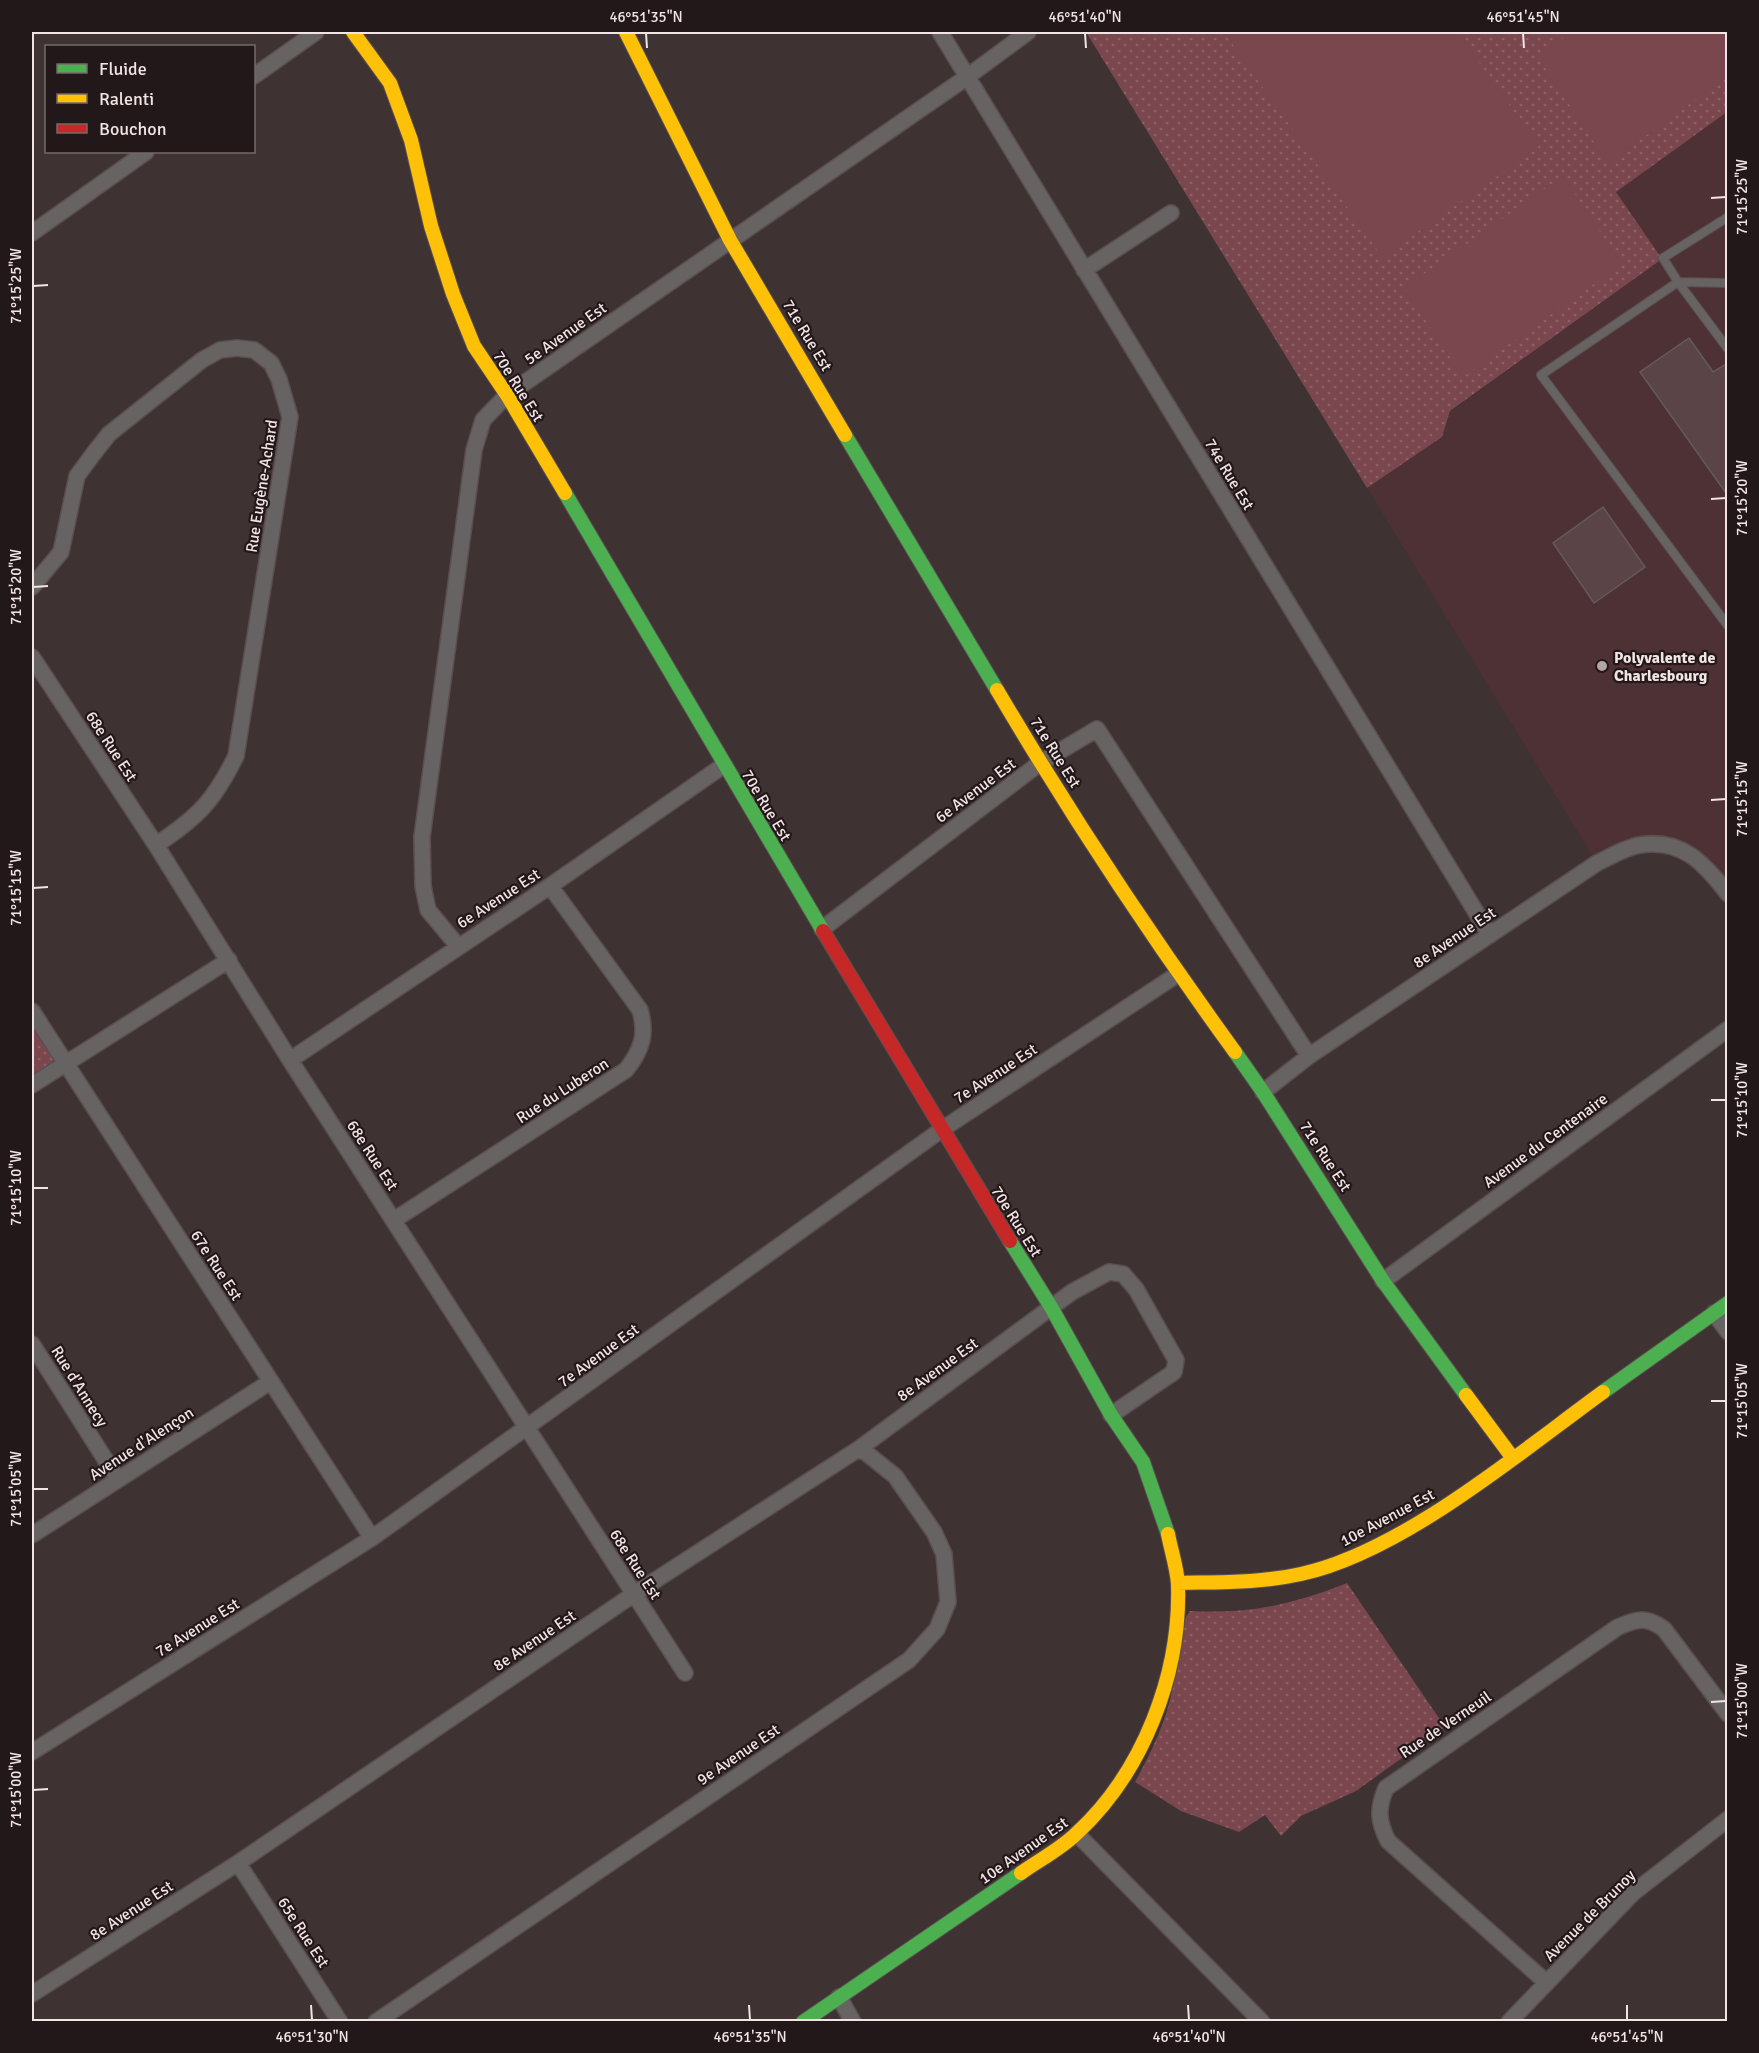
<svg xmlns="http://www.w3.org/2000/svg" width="1759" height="2053" viewBox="0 0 1759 2053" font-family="Signika,sans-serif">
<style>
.built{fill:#4d3135}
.green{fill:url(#green-dots)}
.pitch{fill:#7b474e}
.building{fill:#5a4448;stroke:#645a5b;stroke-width:1.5}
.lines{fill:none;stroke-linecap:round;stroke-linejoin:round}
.lane-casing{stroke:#5a4f50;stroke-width:10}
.street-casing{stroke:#5a4f50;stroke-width:18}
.fast-casing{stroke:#5a4f50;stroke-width:16}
.slow-casing{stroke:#5a4f50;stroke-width:16}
.jam-casing{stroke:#5a4f50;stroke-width:16}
.lane{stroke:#686363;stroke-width:8}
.street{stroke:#686363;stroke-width:15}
.fast{stroke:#4caf50;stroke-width:14}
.slow{stroke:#ffc107;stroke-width:14}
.jam{stroke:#c62828;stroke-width:14}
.ticks{fill:none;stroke:#f2e3e4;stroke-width:2}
.poi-dot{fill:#b3a5a6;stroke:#231819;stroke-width:2}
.labels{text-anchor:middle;stroke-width:4.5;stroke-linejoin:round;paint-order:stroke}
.street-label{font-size:16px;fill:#f2e3e4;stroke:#231819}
.poi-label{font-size:16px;font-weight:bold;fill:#f2e3e4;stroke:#231819;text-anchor:start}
.neatline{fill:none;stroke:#f2e3e4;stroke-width:2}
.ticks-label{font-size:15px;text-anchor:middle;fill:#f2e3e4}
</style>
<defs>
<pattern id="green-dots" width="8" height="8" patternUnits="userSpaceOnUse" patternTransform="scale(1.5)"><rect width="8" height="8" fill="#7b474e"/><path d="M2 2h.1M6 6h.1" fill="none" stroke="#8e6167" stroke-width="1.8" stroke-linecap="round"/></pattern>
</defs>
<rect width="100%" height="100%" fill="#3e3233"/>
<!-- built -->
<path class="built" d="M1727 112V885L1679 847 1640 845 1597 863 1367 488 1442 437 1450 412 1662 259 1615 192Z"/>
<!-- green -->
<path class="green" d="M1086 32H1727V112L1616 192 1662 259 1450 411 1442 437 1367 488Z
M32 1011 65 1062 32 1085Z
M1347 1583 1445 1727 1356 1791 1301 1816 1281 1836 1265 1815 1239 1832 1181 1811 1135 1782C1152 1751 1166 1722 1173 1687 1179 1662 1174 1632 1190 1611 1249 1614 1292 1605 1347 1583Z"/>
<!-- pitch -->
<path class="pitch" d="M1224 32H1458L1539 147 1382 257Z
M1572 32H1727V77L1608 163 1537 56Z
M1563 176 1622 264 1463 377 1404 288Z"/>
<!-- building -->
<path class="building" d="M1689 338 1713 372 1728 363V496L1640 372Z
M1603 507 1645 567 1594 603 1553 543Z"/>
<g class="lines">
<!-- lane casing -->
<g class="lane-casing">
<path id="lane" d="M1728 217 1663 258 1678 282 1541 375 1728 626
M1678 282 1728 349
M1678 282 1728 283"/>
</g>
<!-- street casing -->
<g class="street-casing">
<path id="street" d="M940 32 1490 935
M254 76 316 32
M32 233 146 152
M1084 270 1171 213
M32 587 61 552 77 476 94 453 109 434 202 360 220 350 237 348 254 350 271 363 279 379 290 417 236 756C214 801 198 817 156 845
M32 657 156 845 290 1060 685 1673
M822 929 1040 763 1097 729 1309 1056
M458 946 428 910 423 886 422 837 474 450 483 420 507 395 967 77 1028 32
M32 1011 372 1538
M290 1060 550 886 724 765
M32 1085 229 960
M1263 1092 1309 1056 1597 863C1610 857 1626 847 1640 845 1682 838 1705 864 1728 894
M394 1220 626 1070C642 1050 647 1034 640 1010L550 886
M1383 1281 1728 1029
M1714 1313 1728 1332
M32 1344 117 1478
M32 1535 270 1382
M32 1752 372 1538 941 1130 1178 974
M1077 1834 1262 2022
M238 1863 340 2022
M1547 1983 1388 1841C1378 1821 1377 1809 1386 1788L1618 1627C1638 1619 1645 1616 1664 1629L1728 1714
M32 1994 238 1863 634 1594 860 1448 1072 1292 1109 1272 1123 1274 1136 1289 1176 1360 1174 1372 1111 1415
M839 1997 853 2022
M376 2022 909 1660 937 1629 948 1602 944 1554 934 1532 895 1476 860 1448
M1509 2022 1633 1893 1728 1819"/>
</g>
<!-- fast casing -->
<g class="fast-casing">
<path id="fast" d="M845 435 997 690
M565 493 823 931
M1235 1052 1263 1092 1383 1281 1466 1395
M1010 1241 1051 1307 1111 1415 1143 1462 1168 1534
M1603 1392 1728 1303
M803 2022 1021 1873"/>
</g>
<!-- slow casing -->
<g class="slow-casing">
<path id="slow" d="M353 32 390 83 411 140 431 226 453 294 474 346 507 395 565 493
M626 32 730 240 845 435
M997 690C1070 814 1150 935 1235 1052
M1466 1395 1512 1457
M1178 1583C1219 1582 1261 1583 1301 1574 1402 1552 1519 1453 1603 1392
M1021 1873C1039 1860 1061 1849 1077 1833 1143 1772 1181 1674 1178 1584 1177 1568 1171 1550 1168 1534"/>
</g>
<!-- jam casing -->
<g class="jam-casing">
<path id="jam" d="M823 931 1010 1241"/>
</g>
<!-- lane -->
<use href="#lane" class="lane"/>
<!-- street -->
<use href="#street" class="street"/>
<!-- fast -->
<use href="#fast" class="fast"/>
<!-- slow -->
<use href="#slow" class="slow"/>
<!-- jam -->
<use href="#jam" class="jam"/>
</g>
<!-- ticks -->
<path class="ticks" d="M646 33 647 48M1085 33 1086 48M1523 33 1524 48M1711 198 1726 197M33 286 48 285M1711 499 1726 498M33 587 48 586M1711 800 1726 799M33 888 48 887M1711 1100H1726M33 1188H48M1711 1401H1726M33 1489H48M1711 1702 1726 1701M33 1790 48 1789M311 2005 312 2020M749 2005 750 2020M1188 2005 1189 2020M1627 2005V2020"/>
<!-- markers -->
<circle class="poi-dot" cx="1602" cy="666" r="6"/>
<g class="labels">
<!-- street labels -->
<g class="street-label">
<text transform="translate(565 333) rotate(-35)" y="6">5e Avenue Est</text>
<text transform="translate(808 335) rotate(59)" y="6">71e Rue Est</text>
<text transform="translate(519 386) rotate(58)" y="6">70e Rue Est</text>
<text transform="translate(1230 474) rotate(59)" y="6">74e Rue Est</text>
<text transform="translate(261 486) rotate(-81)" y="6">Rue Eugène-Achard</text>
<text transform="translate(112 746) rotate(57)" y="6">68e Rue Est</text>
<text transform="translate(1056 752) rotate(58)" y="6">71e Rue Est</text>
<text transform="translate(975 790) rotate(-37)" y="6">6e Avenue Est</text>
<text transform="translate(767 805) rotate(59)" y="6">70e Rue Est</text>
<text transform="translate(498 898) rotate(-33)" y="6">6e Avenue Est</text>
<text transform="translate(1454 937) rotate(-34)" y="6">8e Avenue Est</text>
<text transform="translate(995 1073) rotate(-33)" y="6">7e Avenue Est</text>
<text transform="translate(562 1090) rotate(-33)" y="6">Rue du Luberon</text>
<text transform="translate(1545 1140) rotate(-36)" y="6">Avenue du Centenaire</text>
<text transform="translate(373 1155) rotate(57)" y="6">68e Rue Est</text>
<text transform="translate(1326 1156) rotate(57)" y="6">71e Rue Est</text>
<text transform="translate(1017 1221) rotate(58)" y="6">70e Rue Est</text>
<text transform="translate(217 1265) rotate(57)" y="6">67e Rue Est</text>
<text transform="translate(598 1355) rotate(-36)" y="6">7e Avenue Est</text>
<text transform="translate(937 1369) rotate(-36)" y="6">8e Avenue Est</text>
<text transform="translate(80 1386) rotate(58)" y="6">Rue d'Annecy</text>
<text transform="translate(141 1443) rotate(-33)" y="6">Avenue d'Alençon</text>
<text transform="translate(1387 1517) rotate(-28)" y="6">10e Avenue Est</text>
<text transform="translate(636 1564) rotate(57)" y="6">68e Rue Est</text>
<text transform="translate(197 1627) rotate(-32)" y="6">7e Avenue Est</text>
<text transform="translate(534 1640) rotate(-34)" y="6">8e Avenue Est</text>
<text transform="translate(1445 1724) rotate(-34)" y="6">Rue de Verneuil</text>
<text transform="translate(738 1754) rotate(-34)" y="6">9e Avenue Est</text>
<text transform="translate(1023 1850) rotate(-35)" y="6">10e Avenue Est</text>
<text transform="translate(131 1910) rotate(-33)" y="6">8e Avenue Est</text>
<text transform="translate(1589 1915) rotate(-45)" y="6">Avenue de Brunoy</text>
<text transform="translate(304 1932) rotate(57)" y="6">65e Rue Est</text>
</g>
<!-- poi labels -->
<g class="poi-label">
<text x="1614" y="663">Polyvalente de<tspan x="1614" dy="18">Charlesbourg</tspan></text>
</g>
</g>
<!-- border -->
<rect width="1759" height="2053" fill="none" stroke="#231819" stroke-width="66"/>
<!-- legend -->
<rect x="45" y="45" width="210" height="108" fill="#231819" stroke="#76696a" stroke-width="1.5"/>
<rect x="57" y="64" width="30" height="9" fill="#4caf50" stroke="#76696a" stroke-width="1.5"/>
<text x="99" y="75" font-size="18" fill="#f2e3e4">Fluide</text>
<rect x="57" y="94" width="30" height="9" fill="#ffc107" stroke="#76696a" stroke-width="1.5"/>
<text x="99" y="105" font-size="18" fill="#f2e3e4">Ralenti</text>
<rect x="57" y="124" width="30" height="9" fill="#c62828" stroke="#76696a" stroke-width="1.5"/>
<text x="99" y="135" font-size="18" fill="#f2e3e4">Bouchon</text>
<rect x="33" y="33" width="1693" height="1987" class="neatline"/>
<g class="ticks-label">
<text x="646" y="22">46°51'35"N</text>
<text x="1085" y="22">46°51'40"N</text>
<text x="1523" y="22">46°51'45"N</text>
<text transform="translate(1742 197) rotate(-90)" y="5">71°15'25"W</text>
<text transform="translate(16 286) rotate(-90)" y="5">71°15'25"W</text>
<text transform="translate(1742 498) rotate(-90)" y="5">71°15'20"W</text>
<text transform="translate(16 587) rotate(-90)" y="5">71°15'20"W</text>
<text transform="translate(1742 799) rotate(-90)" y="5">71°15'15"W</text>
<text transform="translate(16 888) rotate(-90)" y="5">71°15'15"W</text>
<text transform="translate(1742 1100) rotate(-90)" y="5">71°15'10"W</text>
<text transform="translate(16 1188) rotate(-90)" y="5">71°15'10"W</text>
<text transform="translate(1742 1401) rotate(-90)" y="5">71°15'05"W</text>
<text transform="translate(16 1489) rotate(-90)" y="5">71°15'05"W</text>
<text transform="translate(1742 1701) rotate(-90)" y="5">71°15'00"W</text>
<text transform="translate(16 1790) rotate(-90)" y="5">71°15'00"W</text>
<text x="312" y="2042">46°51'30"N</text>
<text x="750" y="2042">46°51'35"N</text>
<text x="1189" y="2042">46°51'40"N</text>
<text x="1627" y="2042">46°51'45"N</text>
</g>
</svg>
